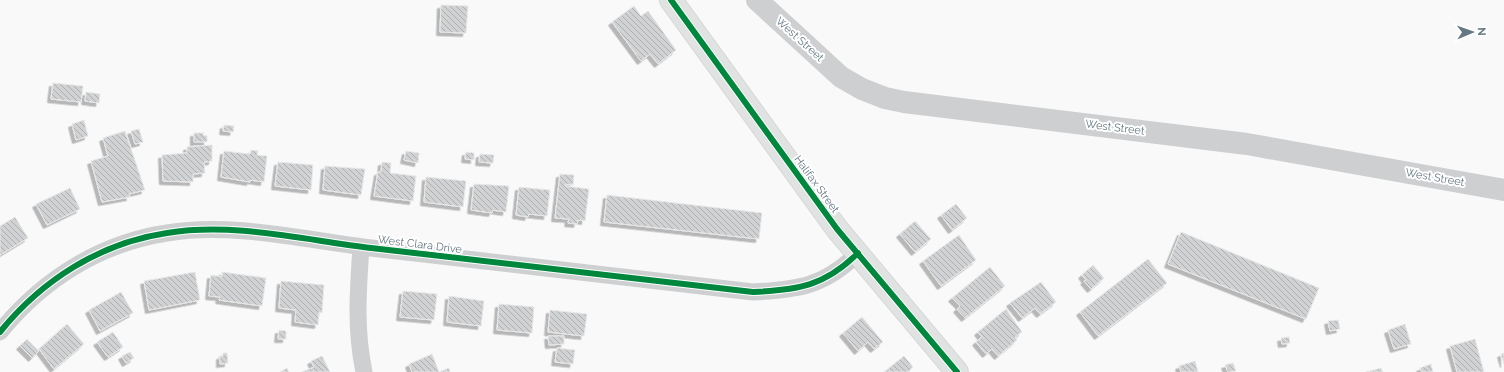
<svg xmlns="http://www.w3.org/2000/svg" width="1504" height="372" viewBox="0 0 1504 372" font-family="Raleway,sans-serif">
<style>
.building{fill:url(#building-back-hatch);stroke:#e8e8e8;filter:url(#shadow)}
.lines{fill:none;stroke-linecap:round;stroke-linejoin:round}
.secondary-casing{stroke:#d6d7d8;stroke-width:24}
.minor{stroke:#cecfd0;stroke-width:17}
.tertiary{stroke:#cecfd0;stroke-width:22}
.secondary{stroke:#e1e2e2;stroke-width:22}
.cycleway-casing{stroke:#fff;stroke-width:8}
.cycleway{stroke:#00873e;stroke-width:6}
.labels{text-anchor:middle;stroke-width:4;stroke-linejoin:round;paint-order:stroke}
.street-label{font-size:11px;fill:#647884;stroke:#fff}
</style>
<defs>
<pattern id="building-back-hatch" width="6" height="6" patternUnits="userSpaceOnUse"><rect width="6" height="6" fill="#d0d2d4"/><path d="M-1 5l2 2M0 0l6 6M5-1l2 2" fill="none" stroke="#acafb2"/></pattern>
<filter id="shadow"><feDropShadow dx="-3.5" dy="3.5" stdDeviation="0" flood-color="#0004"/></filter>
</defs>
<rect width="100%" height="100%" fill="#f9f9f9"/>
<!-- building -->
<path class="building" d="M441 5 468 6 466 33 440 32Z
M634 6 641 16 648 11 676 50 658 64 650 54 641 61 612 22Z
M53 83 83 86 81 102 51 99Z
M86 92 100 94 99 103 85 101Z
M84 120 88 136 76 140 72 124Z
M224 125 234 126 233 132 223 131Z
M139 129 143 142 135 144 131 131Z
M125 131 145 190 129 194 130 197 102 202 91 161 108 156 103 138Z
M194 133H204L203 135 207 136V142H194Z
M212 145V161L204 162 205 173 193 174V182L163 181 162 155 187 153V147Z
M251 150 258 151 257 155 267 156 264 182 250 180V182L221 177 224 151 250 154Z
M406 151 419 153 418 163 404 160Z
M466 152 474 153V160L465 159Z
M480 154 494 155 493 163 479 162Z
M278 162 313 165 311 190 275 186Z
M382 162 391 163 390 173 416 176 413 201 374 196 378 172H381Z
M325 166 365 169 361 195 323 190Z
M560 174 574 175 573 185 565 184V186L589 189 585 221 578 220 577 224 568 223 569 219 555 218Z
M426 177 466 181 463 207 424 202Z
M474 184 509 186 506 212 493 210 492 213 471 210Z
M519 187 550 190 547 216 529 214 528 217 516 215Z
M70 188 80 209 47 225 36 204Z
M607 195 762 213 759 239 604 222Z
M956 204 967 218 952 230 941 215Z
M15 217 28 238 0 255V226Z
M915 221 931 239 915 252 900 234Z
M1181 232 1319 288 1306 319 1168 264Z
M959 235 976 260 941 286 923 261Z
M1148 259 1167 283 1098 336 1080 312Z
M1093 265 1104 278 1091 289 1084 281 1086 280 1082 275Z
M990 267 1005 286 965 318 957 309 960 306 952 298Z
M195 272 200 300 149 310 144 281Z
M222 272 266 278 262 306 219 300 220 297 209 296 211 275 222 277Z
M281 281 324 285 322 313 319 312 318 325 295 322 296 310 279 308Z
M1041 282 1056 302 1040 314 1035 308 1022 318 1010 303Z
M403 291 437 294 434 320 400 317Z
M121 292 133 313 100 331 89 310Z
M449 296 484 301 481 326 447 322Z
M499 304 534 307 532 333 497 330Z
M1006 309 1022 332 1015 337 1017 340 998 356 992 349 986 354 976 342 982 337 978 332Z
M550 310 587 314 584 336 548 332Z
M862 317 883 342 874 349 868 342 858 351 843 333Z
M1338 320 1340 329 1330 331 1328 321Z
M67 324 84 344 54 369 39 349Z
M1405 324 1411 344 1394 349 1388 330Z
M279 330 286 331V339H278Z
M113 332 123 347 108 357 97 342Z
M548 336H564V344L549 345Z
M1289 337 1290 343 1282 344 1281 338Z
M27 339 39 351 32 358 20 346Z
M1475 339 1484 372H1457L1450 346Z
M557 348 575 350 573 364 555 362Z
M130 352 134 358 126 363 122 356Z
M223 353H227L228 363 220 364V356H223Z
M1504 353V364L1501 354Z
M432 354 439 372 449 368 450 372H412L409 364Z
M322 356 330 372H302L314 367 311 361Z
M904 356 913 367 908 372H884Z
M1195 361 1198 372H1181L1179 366Z
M1233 363 1236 371 1228 372 1225 365Z
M1431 364 1433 372H1422L1420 368Z
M287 368 289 372H280Z
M1381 368 1383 372H1366Z"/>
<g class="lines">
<!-- secondary casing -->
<g class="secondary-casing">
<path id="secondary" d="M671 0 837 229 957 372"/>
</g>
<!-- minor -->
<path class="minor" d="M361 247C358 291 355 329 364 372
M0 332C42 280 100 243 167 233 234 222 304 240 371 248 499 263 626 278 753 292 798 290 825 286 858 253"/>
<!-- tertiary -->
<path class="tertiary" d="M757 0 841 77 862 89 885 98 904 102 1247 144 1504 190"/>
<!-- secondary -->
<use href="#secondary" class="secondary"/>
<!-- cycleway casing -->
<g class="cycleway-casing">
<path id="cycleway" d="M671 0 837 229 957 372
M0 332C42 280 100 243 167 233 234 222 304 240 371 248 499 263 626 278 753 292 798 290 825 286 858 253"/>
</g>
<!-- cycleway -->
<use href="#cycleway" class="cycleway"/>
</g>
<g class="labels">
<!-- street labels -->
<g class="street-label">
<text transform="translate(800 39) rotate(42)" y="4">West Street</text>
<text transform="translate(1115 127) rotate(7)" y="4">West Street</text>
<text transform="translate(1435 177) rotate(10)" y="4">West Street</text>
<text transform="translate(817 184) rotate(54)" y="4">Halifax Street</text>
<text transform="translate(420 244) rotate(7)" y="4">West Clara Drive</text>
</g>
</g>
<!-- north arrow -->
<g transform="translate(1472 32) rotate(88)" stroke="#ffffff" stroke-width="3" paint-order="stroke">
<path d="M0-3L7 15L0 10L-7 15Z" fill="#647884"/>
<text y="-6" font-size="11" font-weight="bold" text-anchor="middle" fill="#647884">N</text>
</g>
</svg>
